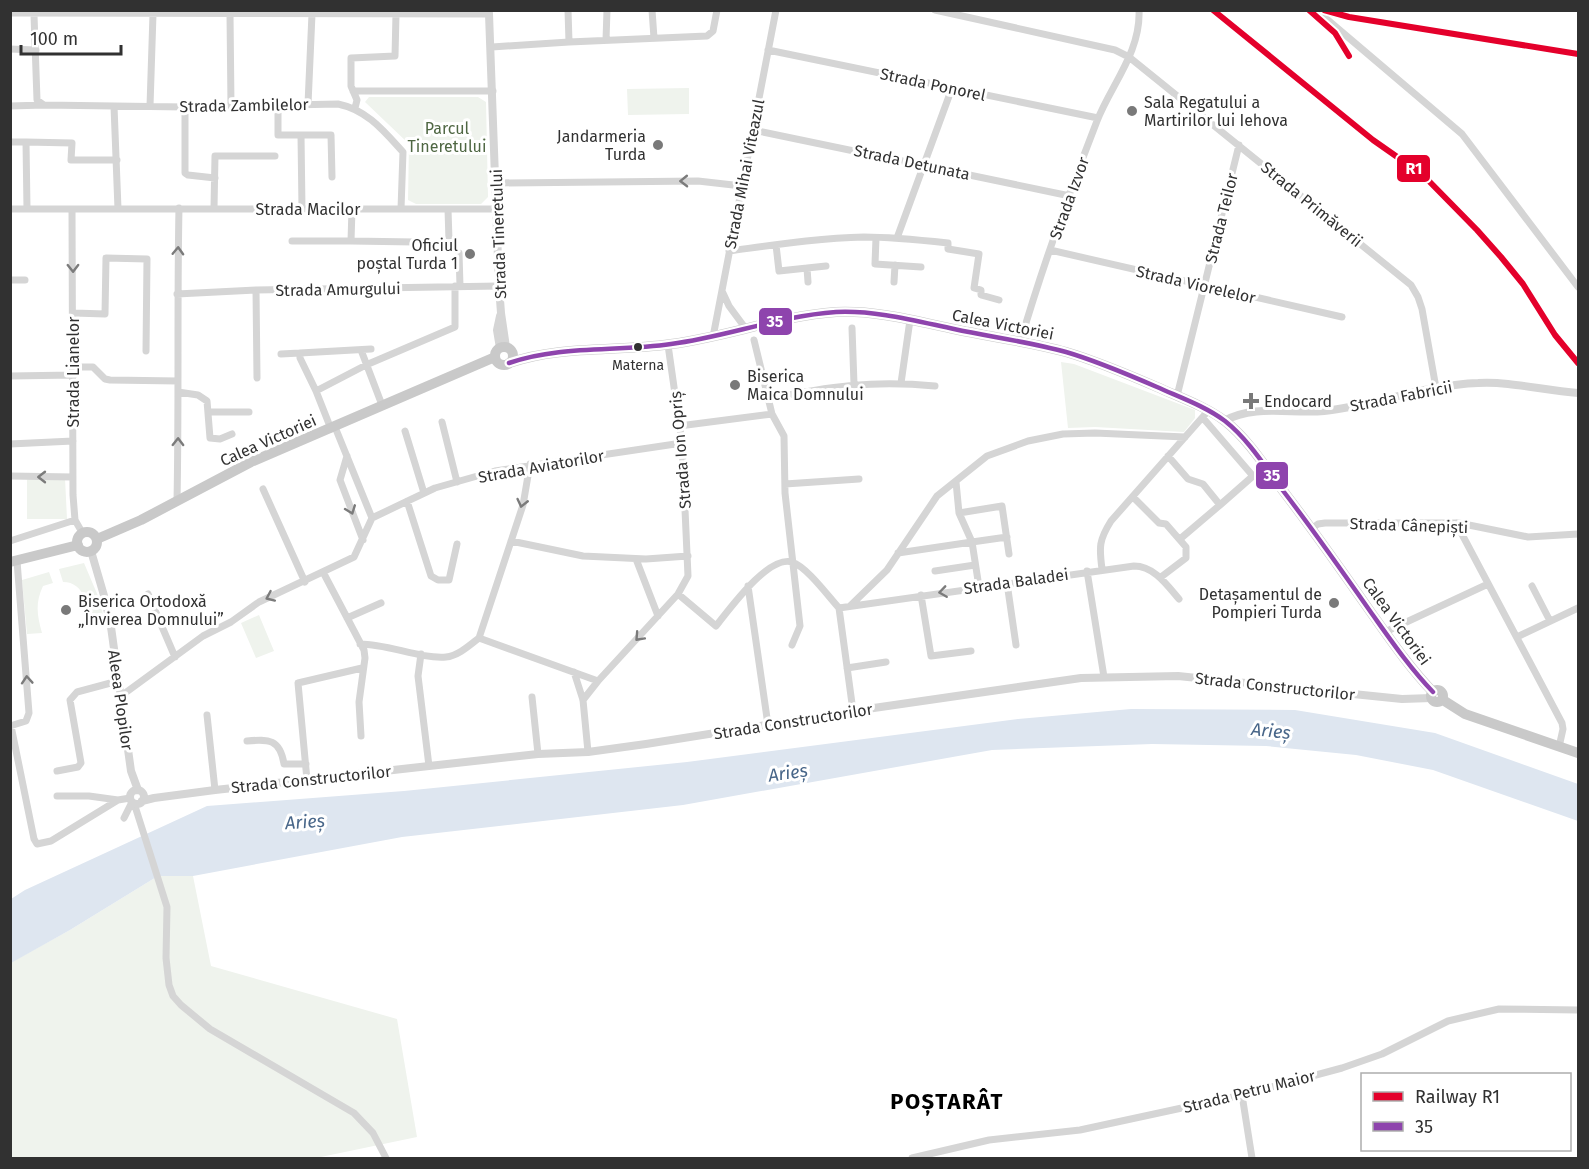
<svg xmlns="http://www.w3.org/2000/svg" width="1589" height="1169" viewBox="0 0 1589 1169" font-family="'Fira Sans',sans-serif">
<style>
.green{fill:#eff3ed}
.water{fill:#dee6f0}
.lines{fill:none;stroke-linecap:round;stroke-linejoin:round}
.minor{stroke:#d5d5d5;stroke-width:7}
.tertiary{stroke:#d5d5d5;stroke-width:8}
.primary{stroke:#c9c9c9;stroke-width:10}
.bus-1-casing{stroke:#fff;stroke-width:9}
.bus-1{stroke:#8e44ad;stroke-width:4.5}
.rail-1-casing{stroke:#fff;stroke-width:10}
.rail-1{stroke:#e4002b;stroke-width:6}
.oneway{stroke:#7b7b7b}
.poi-dot{fill:#797979;stroke:#fff;stroke-width:2}
.bus-dot{fill:#313131;stroke:#fff;stroke-width:2}
.labels{text-anchor:middle;stroke-width:6;stroke-linejoin:round;paint-order:stroke}
.bus-label{font-size:14px;fill:#313131;stroke:#fff}
.street-label{font-size:16px;fill:#313131;stroke:#fff}
.poi-label{font-size:16px;fill:#313131;stroke:#fff;text-anchor:start}
.park-label{font-size:16px;fill:#4f6743;stroke:#fff}
.water-label{font-size:18px;font-style:italic;fill:#486689;stroke:#fff}
.district-label{font-size:22px;font-weight:bold;letter-spacing:1.5px;fill:#000;stroke:#fff}
.line-badge{stroke:#fff;stroke-width:2}
.badge-label{font-size:16px;text-anchor:middle;font-weight:bold;fill:#fff}
</style>
<rect width="100%" height="100%" fill="#fff"/>
<!-- green -->
<path class="green" d="M689 88V114L628 115 627 89Z
M369 97H478L486 102 488 197 481 204H416L408 200 409 144 365 102Z
M1061 362 1074 364 1195 410V418L1184 432 1095 427 1068 428Z
M65 478 67 519H27V479Z
M84 563 101 603 104 622 89 625C88 607 85 582 63 582L59 569Z
M49 572 53 583 43 586C35 603 37 615 42 633L27 634 22 580Z
M259 615 274 651 256 658 241 623Z
M158 876H193L211 966 397 1019 417 1137 316 1158H11L10 963 70 930Z"/>
<!-- water -->
<path class="water" d="M1131 709 1295 710 1435 733 1578 784V821L1433 770 1356 755 1266 746 1152 744 992 750 683 805 402 837 193 876H158L70 930 11 963V899L25 890 207 806 404 791 687 762 1018 719Z"/>
<g class="lines">
<!-- minor -->
<path class="minor" d="M568 10 569 42
M652 10 654 38
M935 10 1115 50 1129 57 1411 285 1418 297 1422 309 1436 388
M1316 10 1462 134 1578 287
M10 13 489 14V10
M230 14 231 106
M34 15 37 100 44 105
M606 40 607 10
M492 47 569 42 707 36 713 31 717 10
M10 49 36 50
M768 50 1098 118
M353 91H493
M308 104 312 14
M278 105V135H331L332 177
M10 106 44 105 185 107 338 104C367 110 383 130 403 152L401 209
M114 106 118 209
M150 106 153 14
M185 107V173L188 175 215 178
M355 108 357 100 351 86V58L395 56 396 14
M753 130 1070 196
M301 135 302 209
M10 142H26L27 209
M26 142 72 143 71 160H117
M496 183 698 181 742 186
M214 208 215 156H275
M10 209H497
M72 209 73 495 75 520 83 534
M448 209 449 241
M876 238 875 264 921 267
M897 238 952 88
M292 241H351L352 209
M351 241 415 242
M776 245 779 271 826 266
M1050 250 1342 317
M729 251C774 245 819 238 864 237 892 237 920 240 948 243V249L979 254 974 288 981 290V295L999 300
M459 253 460 286
M807 268 808 282
M10 280H25
M894 282 895 265
M256 290 257 378
M722 291 729 306 746 329
M177 294 256 290 499 286
M74 313 105 314 106 258 147 259 146 351
M852 328 854 384
M713 337 776 10
M754 340 772 414 784 436 785 493 800 626 792 645
M1020 343C1042 268 1069 193 1097 121 1111 85 1141 52 1139 10
M361 350 382 405
M300 353 371 349
M281 354 300 353V358L316 391 331 429
M74 367H93L105 379 110 380 178 381
M10 376 74 375
M901 383 910 320
M316 391 366 365 455 327V286
M178 392 198 395 207 401 210 438 220 439 232 434
M1177 396 1239 145
M769 399C829 386 874 380 935 386
M209 412H249
M1203 418 1253 476 1220 505
M442 422 457 482
M679 426 772 414
M405 431 424 493
M10 444 73 441
M347 456 340 480 363 540
M1168 456 1188 479 1203 484 1220 505 1180 539
M10 476 73 477
M956 482 959 513 972 542 1007 537
M785 484 859 479
M263 489 305 582
M1133 497 1159 523 1166 524 1186 547V558L1161 577
M177 501C179 403 177 306 179 208
M407 501 431 576 438 580H449L457 544
M959 513 1002 506 1009 554
M372 518 435 488 495 471 682 443
M1456 523 1562 723 1563 729 1559 747
M1311 529 1318 524 1325 523H1459L1528 537 1578 534
M10 541 75 520
M511 541 583 556 646 559 688 556
M898 553 972 542 979 587
M636 559 658 616
M1102 569C1099 547 1099 540 1111 521L1208 411
M935 571 975 565
M1087 571 1104 677
M323 572 364 650 365 658 359 702 361 736
M1007 583 1016 645
M748 586 768 725
M1532 586 1550 621
M148 594 175 657
M678 594 716 626C729 610 768 555 792 562 807 567 828 596 839 608
M921 595 931 656 971 651
M850 606 887 570 937 496 987 456 1028 441 1063 434 1095 433 1185 437
M839 608 1134 566C1154 566 1167 585 1179 599
M839 608 853 711
M347 618 381 603
M1385 632 1488 584
M1517 637 1578 608
M479 638 598 681
M360 644C388 644 420 659 446 657 458 656 470 645 479 638L523 505 530 464
M421 654 418 676 429 766
M847 668 886 662
M574 672 583 700 588 752
M121 696 203 636 231 622 259 602 354 557 372 518 335 427
M532 697 538 754
M583 700 598 681 678 594 688 576 682 443 668 345
M207 715 215 790
M10 726 26 721 29 713 17 561
M11 726 34 839 37 844 51 841 118 800 130 798
M247 741C269 739 280 739 284 764H306
M57 771 78 767 81 763 70 700 77 692 118 681
M307 780 298 683 362 668
M57 796H89L118 800
M134 803 167 907 166 958 169 985 173 996 181 1005 210 1029 354 1113 373 1133 386 1158
M124 818 132 802
M1242 1095 1252 1158
M912 1158 989 1140 1080 1130 1242 1095 1342 1068 1382 1054 1448 1021 1499 1009 1578 1010"/>
<!-- tertiary -->
<path class="tertiary" d="M489 14 499 286 501 313 506 347
M500 348 497 330 500 316
M1224 421C1254 404 1291 414 1324 411 1376 405 1425 385 1478 383 1511 381 1545 391 1578 393
M91 551 105 599 111 627 131 771 138 790
M130 797a7 7 0 1 1 14 0a7 7 0 1 1-14 0Z
M142 801 154 798 215 790 429 766 538 754 588 752 646 744 853 711 1081 678 1178 676 1402 699 1432 698"/>
<!-- primary -->
<path class="primary" d="M495 356a9 9 0 1 1 18 0a9 9 0 1 1-18 0Z
M509 363C561 345 617 352 671 344 726 337 779 316 836 312 875 310 916 321 954 329 991 337 1030 342 1066 352 1097 361 1127 374 1157 387 1179 397 1205 406 1225 421 1249 440 1266 468 1284 492 1314 531 1342 571 1370 611 1390 639 1409 667 1433 692
M77 542a10 10 0 1 1 20 0a10 10 0 1 1-20 0Z
M97 539 141 520 251 462 495 357
M10 562 78 545
M1431 696a6 6 0 1 1 12 0a6 6 0 1 1-12 0Z
M1443 700 1465 714 1578 753"/>
<!-- bus-1 casing -->
<g class="bus-1-casing">
<path id="bus-1" d="M509 363C561 345 617 352 671 344 726 337 779 316 836 312 875 310 916 321 954 329 991 337 1030 342 1066 352 1097 361 1127 374 1157 387 1179 397 1205 406 1225 421 1249 440 1266 468 1284 492 1314 531 1342 571 1370 611 1390 639 1409 667 1433 692"/>
</g>
<!-- bus-1 -->
<use href="#bus-1" class="bus-1"/>
<!-- rail-1 casing -->
<g class="rail-1-casing">
<path id="rail-1" d="M1213 10 1373 140 1423 175 1477 230 1501 257 1523 284 1555 335 1578 363
M1309 10 1335 33 1349 56
M1324 10 1349 17 1578 54"/>
</g>
<!-- rail-1 -->
<use href="#rail-1" class="rail-1"/>
</g>
<!-- one-way arrows -->
<defs><path id="oneway-chevron" d="M-2-3.5L2.5 0L-2 3.5" fill="none" stroke-width="1.6" stroke-linecap="round" stroke-linejoin="round" transform="scale(1.5)"/></defs>
<g class="oneway">
<use href="#oneway-chevron" transform="translate(684 181) rotate(179)"/>
<use href="#oneway-chevron" transform="translate(178 251) rotate(-88)"/>
<use href="#oneway-chevron" transform="translate(73 268) rotate(89)"/>
<use href="#oneway-chevron" transform="translate(178 442) rotate(-89)"/>
<use href="#oneway-chevron" transform="translate(42 477) rotate(-180)"/>
<use href="#oneway-chevron" transform="translate(522 503) rotate(103)"/>
<use href="#oneway-chevron" transform="translate(351 510) rotate(69)"/>
<use href="#oneway-chevron" transform="translate(943 592) rotate(172)"/>
<use href="#oneway-chevron" transform="translate(270 597) rotate(156)"/>
<use href="#oneway-chevron" transform="translate(639 637) rotate(133)"/>
<use href="#oneway-chevron" transform="translate(27 680) rotate(-94)"/>
</g>
<!-- markers -->
<g class="poi-dot">
<circle cx="1132" cy="111" r="6"/>
<circle cx="658" cy="145" r="6"/>
<circle cx="470" cy="254" r="6"/>
<circle cx="735" cy="385" r="6"/>
<path d="M1248 392h6v6h6v6h-6v6h-6v-6h-6v-6h6z"/>
<circle cx="1334" cy="603" r="6"/>
<circle cx="66" cy="610" r="6"/>
</g>
<circle class="bus-dot" cx="638" cy="347" r="5"/>
<g class="labels">
<!-- bus labels -->
<g class="bus-label">
<text x="638" y="370">Materna</text>
</g>
<!-- street labels -->
<g class="street-label">
<text transform="translate(933 84) rotate(12)" y="6">Strada Ponorel</text>
<text transform="translate(244 105) rotate(-1)" y="6">Strada Zambilelor</text>
<text transform="translate(912 162) rotate(12)" y="6">Strada Detunata</text>
<text transform="translate(744 174) rotate(-79)" y="6">Strada Mihai Viteazul</text>
<text transform="translate(1069 198) rotate(-70)" y="6">Strada Izvor</text>
<text transform="translate(1312 204) rotate(39)" y="6">Strada Primăverii</text>
<text x="308" y="215">Strada Macilor</text>
<text transform="translate(1221 218) rotate(-76)" y="6">Strada Teilor</text>
<text transform="translate(498 234) rotate(-92)" y="6">Strada Tineretului</text>
<text transform="translate(1196 284) rotate(13)" y="6">Strada Viorelelor</text>
<text transform="translate(338 289) rotate(-1)" y="6">Strada Amurgului</text>
<text transform="translate(1003 324) rotate(11)" y="6">Calea Victoriei</text>
<text transform="translate(73 372) rotate(-90)" y="6">Strada Lianelor</text>
<text transform="translate(1401 396) rotate(-11)" y="6">Strada Fabricii</text>
<text transform="translate(268 440) rotate(-24)" y="6">Calea Victoriei</text>
<text transform="translate(680 450) rotate(-95)" y="6">Strada Ion Opriș</text>
<text transform="translate(541 466) rotate(-10)" y="6">Strada Aviatorilor</text>
<text transform="translate(1409 525) rotate(2)" y="6">Strada Cânepiști</text>
<text transform="translate(1016 581) rotate(-8)" y="6">Strada Baladei</text>
<text transform="translate(1397 621) rotate(54)" y="6">Calea Victoriei</text>
<text transform="translate(1275 686) rotate(6)" y="6">Strada Constructorilor</text>
<text transform="translate(121 700) rotate(82)" y="6">Aleea Plopilor</text>
<text transform="translate(793 721) rotate(-9)" y="6">Strada Constructorilor</text>
<text transform="translate(311 779) rotate(-6)" y="6">Strada Constructorilor</text>
<text transform="translate(1249 1091) rotate(-14)" y="6">Strada Petru Maior</text>
</g>
<!-- poi labels -->
<g class="poi-label">
<text x="1144" y="108">Sala Regatului a<tspan x="1144" dy="18">Martirilor lui Iehova</tspan></text>
<text x="646" y="142" text-anchor="end">Jandarmeria<tspan x="646" dy="18">Turda</tspan></text>
<text x="458" y="251" text-anchor="end">Oficiul<tspan x="458" dy="18">poștal Turda 1</tspan></text>
<text x="747" y="382">Biserica<tspan x="747" dy="18">Maica Domnului</tspan></text>
<text x="1264" y="407">Endocard</text>
<text x="1322" y="600" text-anchor="end">Detașamentul de<tspan x="1322" dy="18">Pompieri Turda</tspan></text>
<text x="78" y="607">Biserica Ortodoxă<tspan x="78" dy="18">„Învierea Domnului”</tspan></text>
</g>
<!-- park labels -->
<g class="park-label">
<text x="447" y="134">Parcul<tspan x="447" dy="18">Tineretului</tspan></text>
</g>
<!-- water labels -->
<g class="water-label">
<text transform="translate(1271 731) rotate(6)" y="6">Arieș</text>
<text transform="translate(788 773) rotate(-8)" y="6">Arieș</text>
<text transform="translate(305 822) rotate(-4)" y="6">Arieș</text>
</g>
<!-- district labels -->
<g class="district-label">
<text x="947" y="1109">POȘTARÂT</text>
</g>
</g>
<g class="line-badge">
<rect x="1396" y="154" width="35" height="29" rx="6" fill="#e4002b"/>
<rect x="758" y="307" width="35" height="29" rx="6" fill="#8e44ad"/>
<rect x="1255" y="461" width="34" height="29" rx="6" fill="#8e44ad"/>
</g>
<g class="badge-label">
<text x="1414" y="174">R1</text>
<text x="775" y="327">35</text>
<text x="1272" y="481">35</text>
</g>
<!-- border -->
<rect width="1589" height="1169" fill="none" stroke="#313131" stroke-width="24"/>
<!-- legend -->
<rect x="1361" y="1073" width="210" height="78" fill="#ffffff" stroke="#adadad" stroke-width="1.5"/>
<rect x="1373" y="1092" width="30" height="9" fill="#e4002b" stroke="#adadad" stroke-width="1.5"/>
<text x="1415" y="1103" font-size="18" fill="#313131">Railway R1</text>
<rect x="1373" y="1122" width="30" height="9" fill="#8e44ad" stroke="#adadad" stroke-width="1.5"/>
<text x="1415" y="1133" font-size="18" fill="#313131">35</text>
<!-- scale -->
<path d="M21 45v9h100v-9" fill="none" stroke="#313131" stroke-width="3"/>
<text x="30" y="45" font-size="18" fill="#313131" stroke="#ffffff" stroke-width="4.5" paint-order="stroke">100 m</text>
</svg>
